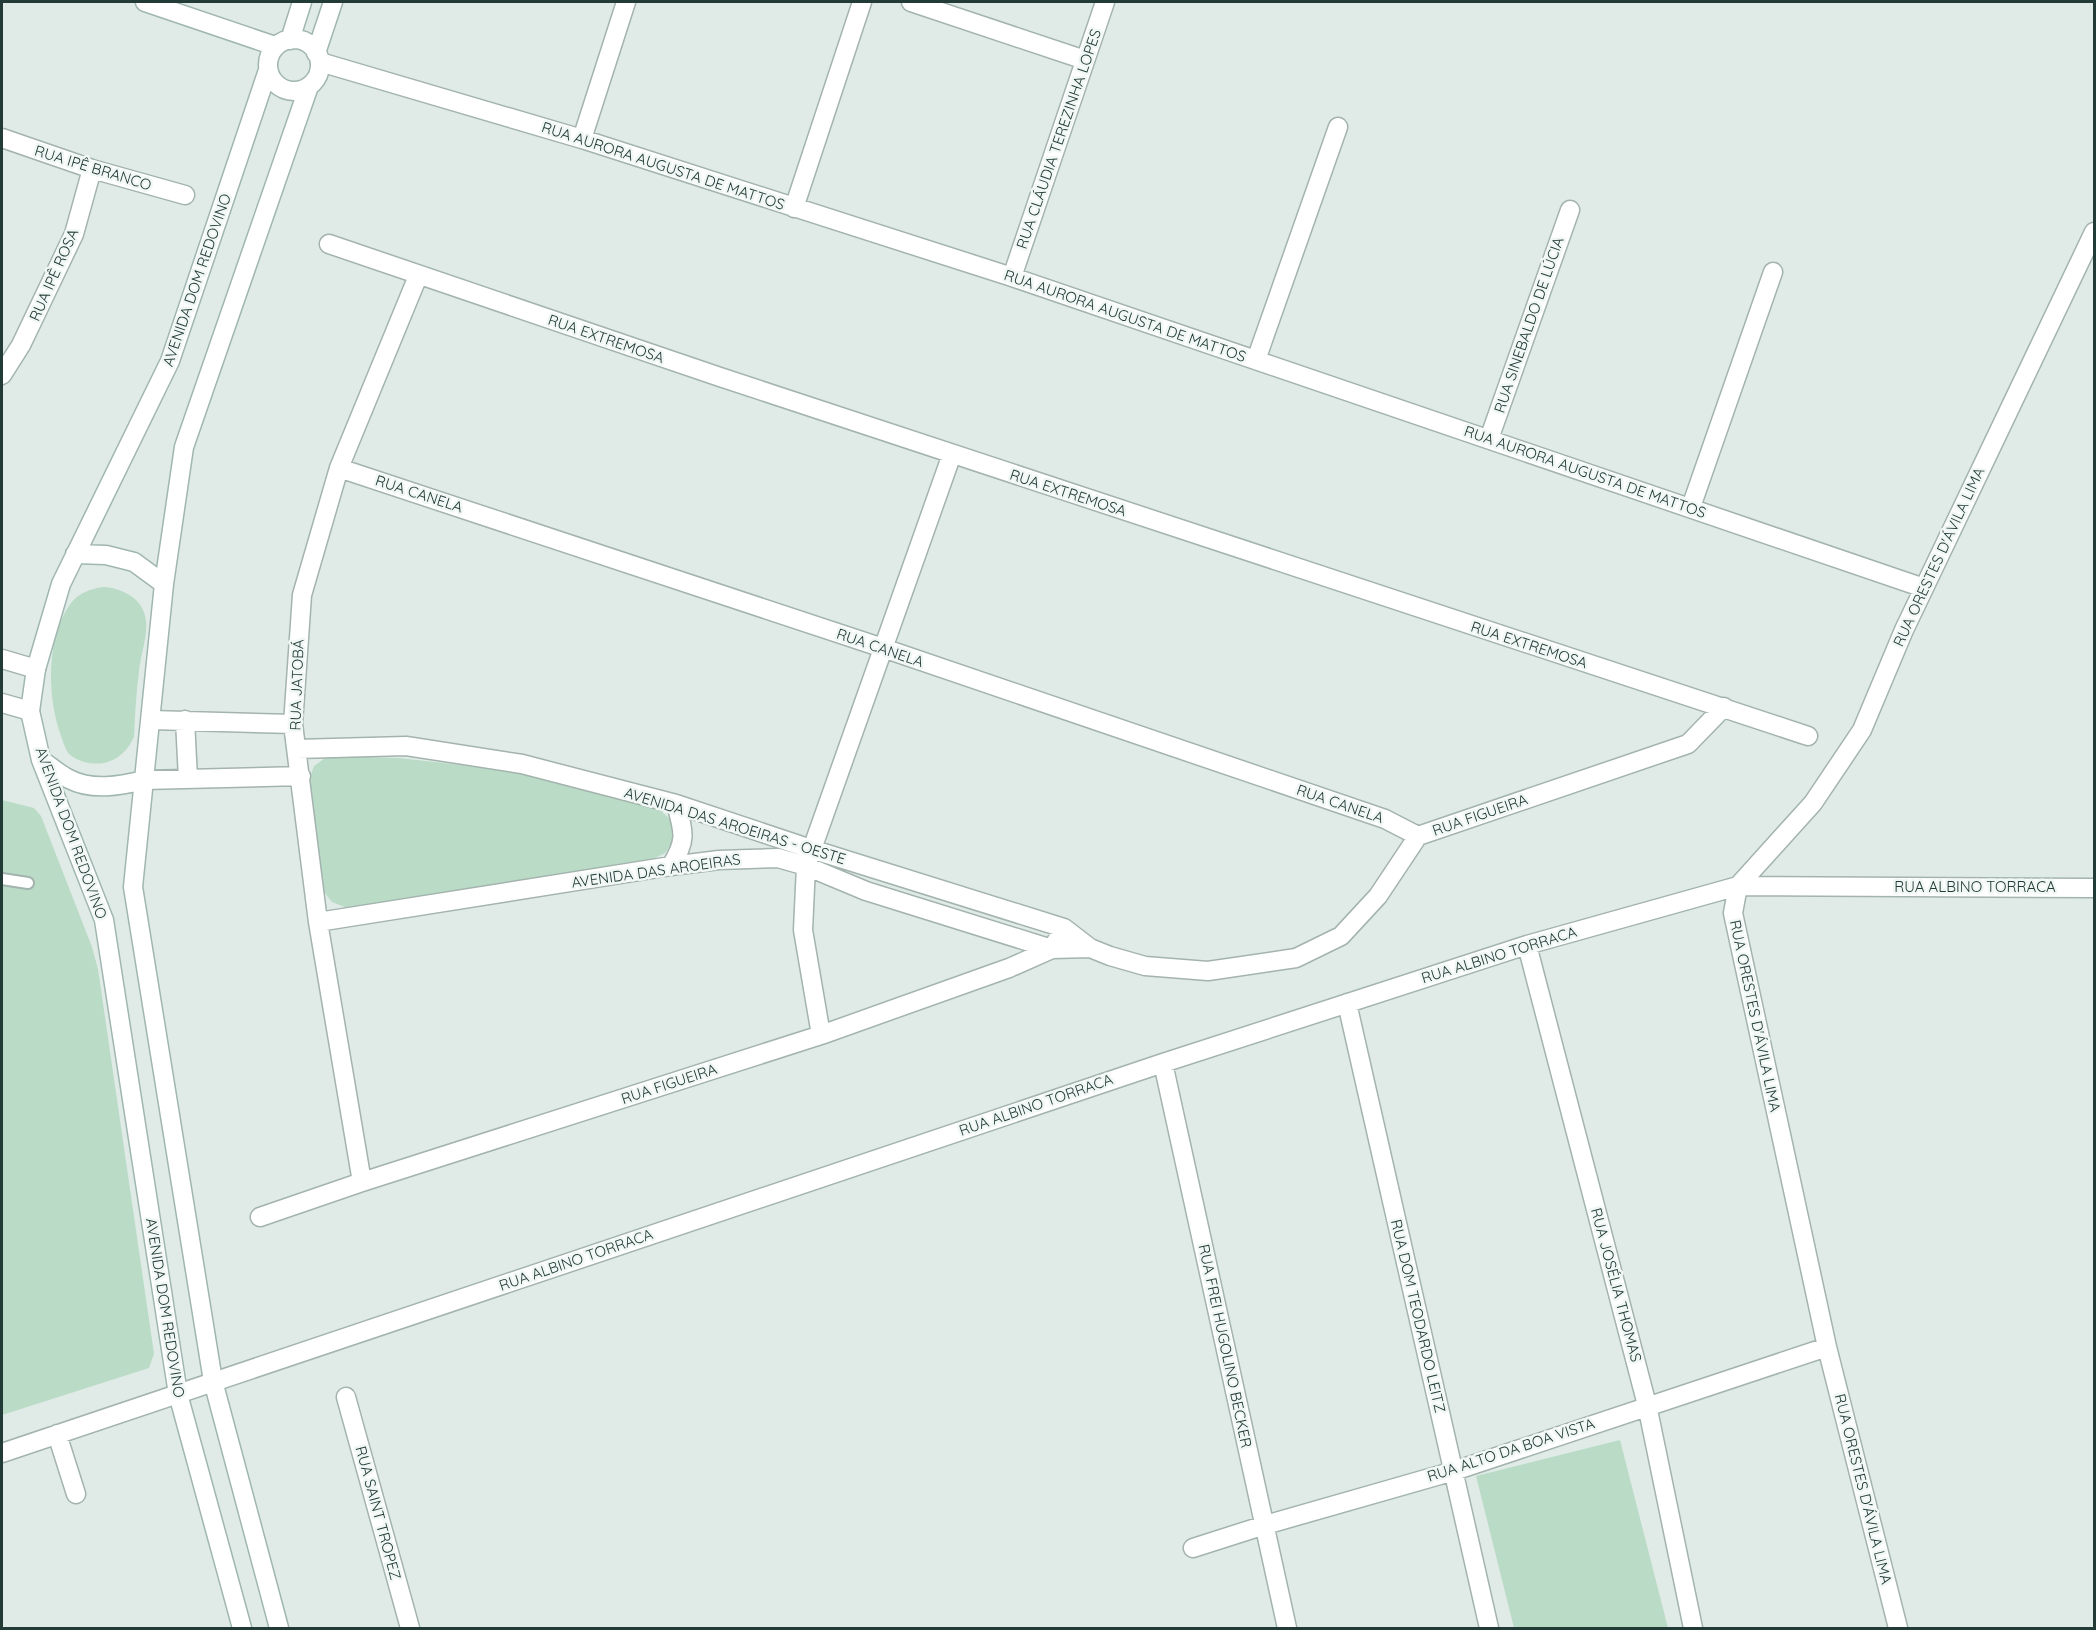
<svg xmlns="http://www.w3.org/2000/svg" width="2096" height="1630" viewBox="0 0 2096 1630" font-family="Quicksand,sans-serif">
<style>
.green{fill:#badbc6}
.lines{fill:none;stroke-linecap:round;stroke-linejoin:round}
.lane-casing{stroke:#a3b3ae;stroke-width:14}
.street-casing{stroke:#a3b3ae;stroke-width:21}
.secondary-casing{stroke:#a0b6b0;stroke-width:21}
.lane{stroke:#fff;stroke-width:10}
.street{stroke:#fff;stroke-width:18}
.secondary{stroke:#fff;stroke-width:18}
.labels{text-anchor:middle;stroke-width:5;stroke-linejoin:round;paint-order:stroke}
.street-label{font-size:15px;fill:#223b36;stroke:#f1f7f5}
</style>
<rect width="100%" height="100%" fill="#e0ebe7"/>
<!-- green -->
<path class="green" d="M103 587C123 588 144 599 146 621 148 635 140 657 139 672 136 694 135 715 134 737 128 750 118 760 104 763 92 765 78 762 69 754 65 749 62 739 60 733 47 695 46 637 71 603 79 593 90 589 103 587Z
M328 756 399 758 479 767 533 776 602 792 660 810 671 820 674 840 665 853 651 860 347 908 332 902 324 892 308 783 314 766Z
M2 800 34 808 41 816 92 947 98 969 154 1354 149 1368 2 1415Z
M1620 1440 1668 1628H1514L1476 1476Z"/>
<g class="lines">
<!-- lane casing -->
<g class="lane-casing">
<path id="lane" d="M2 879 28 883"/>
</g>
<!-- street casing -->
<g class="street-casing">
<path id="street" d="M911 2 1085 60
M320 62 582 139 1012 277 1924 588
M2 138 92 169 185 195
M582 139 626 2
M794 208 862 2
M329 244 720 377 1808 736
M1012 277 1105 2
M1256 360 1338 127
M2 375 21 345 74 234 92 169
M1489 439 1570 210
M339 468 883 648 1385 819 1418 836
M1691 507 1773 272
M2 659 36 669
M2 703 30 711
M151 720 293 724
M185 720 188 779
M297 749 406 746 522 764 676 804 811 849 1064 928 1090 948 1110 956 1145 966 1208 971 1296 958 1341 936 1378 896 1418 836 1688 744 1724 707
M144 780 301 776
M671 866C687 840 684 833 676 804
M318 922 671 866 719 860 778 858 806 866 866 891 1052 949 1090 948
M1527 945 1647 1405 1693 1628
M1347 1003 1489 1628
M821 1035 803 930 806 866 952 454
M1163 1063 1287 1628
M362 1182 318 922 293 724 302 595 339 468 418 276
M260 1217 362 1182 821 1035 1009 968 1052 949 1064 928
M346 1397 410 1628
M57 1434 76 1494
M2 1453 1163 1063 1527 945 1738 886 2094 888
M1193 1548 1265 1525 1454 1471 1827 1347
M1898 1628 1827 1347 1733 913 1738 886 1813 803 1862 730 1904 630 2094 232"/>
</g>
<!-- secondary casing -->
<g class="secondary-casing">
<path id="secondary" d="M145 2 275 46
M268 65a26 26 0 1 1 52 0a26 26 0 1 1-52 0Z
M290 40 302 2
M316 53 333 2
M75 554 106 555 134 562 164 584
M41 760C50 766 59 774 69 779 92 791 120 786 144 780
M242 1628 178 1394 104 920 41 760 30 711 36 669 61 584 170 361 268 70
M279 1628 213 1381 133 887 164 584 184 447 309 86"/>
</g>
<!-- lane -->
<use href="#lane" class="lane"/>
<!-- street -->
<use href="#street" class="street"/>
<!-- secondary -->
<use href="#secondary" class="secondary"/>
</g>
<g class="labels">
<!-- street labels -->
<g class="street-label">
<text transform="translate(1059 139) rotate(-71)" y="5">RUA CLÁUDIA TEREZINHA LOPES</text>
<text transform="translate(663 166) rotate(18)" y="5">RUA AURORA AUGUSTA DE MATTOS</text>
<text transform="translate(93 168) rotate(17)" y="5">RUA IPÊ BRANCO</text>
<text transform="translate(54 275) rotate(-66)" y="5">RUA IPÊ ROSA</text>
<text transform="translate(197 280) rotate(-71)" y="5">AVENIDA DOM REDOVINO</text>
<text transform="translate(1125 316) rotate(19)" y="5">RUA AURORA AUGUSTA DE MATTOS</text>
<text transform="translate(1529 325) rotate(-71)" y="5">RUA SINEBALDO DE LÚCIA</text>
<text transform="translate(606 339) rotate(19)" y="5">RUA EXTREMOSA</text>
<text transform="translate(1585 472) rotate(19)" y="5">RUA AURORA AUGUSTA DE MATTOS</text>
<text transform="translate(1068 493) rotate(18)" y="5">RUA EXTREMOSA</text>
<text transform="translate(419 494) rotate(18)" y="5">RUA CANELA</text>
<text transform="translate(1939 557) rotate(-65)" y="5">RUA ORESTES D'ÁVILA LIMA</text>
<text transform="translate(1529 645) rotate(18)" y="5">RUA EXTREMOSA</text>
<text transform="translate(880 648) rotate(19)" y="5">RUA CANELA</text>
<text transform="translate(297 685) rotate(-88)" y="5">RUA JATOBÁ</text>
<text transform="translate(1340 804) rotate(19)" y="5">RUA CANELA</text>
<text transform="translate(1480 815) rotate(-19)" y="5">RUA FIGUEIRA</text>
<text transform="translate(735 826) rotate(17)" y="5">AVENIDA DAS AROEIRAS - OESTE</text>
<text transform="translate(71 833) rotate(70)" y="5">AVENIDA DOM REDOVINO</text>
<text transform="translate(656 871) rotate(-8)" y="5">AVENIDA DAS AROEIRAS</text>
<text x="1975" y="892">RUA ALBINO TORRACA</text>
<text transform="translate(1499 955) rotate(-17)" y="5">RUA ALBINO TORRACA</text>
<text transform="translate(1755 1016) rotate(78)" y="5">RUA ORESTES D'ÁVILA LIMA</text>
<text transform="translate(669 1084) rotate(-18)" y="5">RUA FIGUEIRA</text>
<text transform="translate(1036 1105) rotate(-19)" y="5">RUA ALBINO TORRACA</text>
<text transform="translate(576 1260) rotate(-19)" y="5">RUA ALBINO TORRACA</text>
<text transform="translate(1616 1285) rotate(75)" y="5">RUA JOSÉLIA THOMAS</text>
<text transform="translate(165 1308) rotate(81)" y="5">AVENIDA DOM REDOVINO</text>
<text transform="translate(1418 1316) rotate(77)" y="5">RUA DOM TEODARDO LEITZ</text>
<text transform="translate(1225 1346) rotate(78)" y="5">RUA FREI HUGOLINO BECKER</text>
<text transform="translate(1511 1450) rotate(-18)" y="5">RUA ALTO DA BOA VISTA</text>
<text transform="translate(1863 1489) rotate(76)" y="5">RUA ORESTES D'ÁVILA LIMA</text>
<text transform="translate(378 1513) rotate(75)" y="5">RUA SAINT TROPEZ</text>
</g>
</g>
<!-- border -->
<rect width="2096" height="1630" fill="none" stroke="#223b36" stroke-width="6"/>
</svg>
